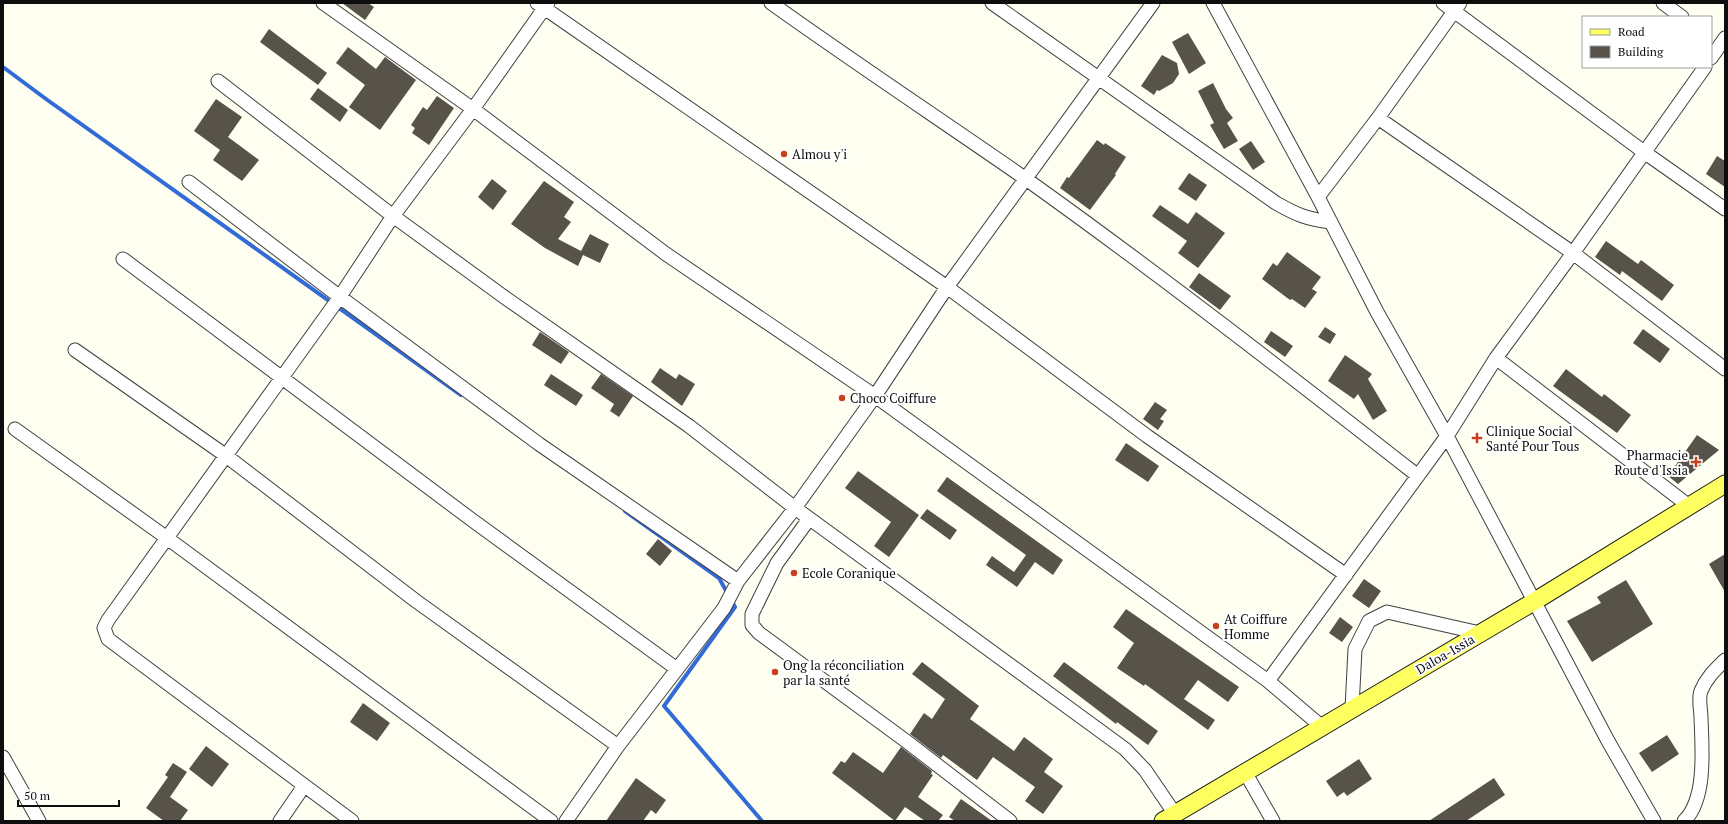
<svg xmlns="http://www.w3.org/2000/svg" width="1728" height="824" viewBox="0 0 1728 824" font-family="'PT Serif',serif">
<style>
.lines{fill:none;stroke-linecap:round;stroke-linejoin:round}
.stream{stroke:#326bd7;stroke-width:4}
.building{fill:#58534a}
.minor-casing{stroke:#414141;stroke-width:15}
.major-casing{stroke:#1f1f1f;stroke-width:19}
.minor{stroke:#fff;stroke-width:13}
.major{stroke:#fdff60;stroke-width:17}
.poi-dot{fill:#c9401c;stroke:#fff;stroke-width:1.5}
.labels{text-anchor:middle;stroke-width:4;stroke-linejoin:round;paint-order:stroke}
.poi-label{font-size:13px;fill:#0e0e0e;stroke:#fff;text-anchor:start}
.street-label{font-size:13px;fill:#0e0e0e;stroke:#fff}
</style>
<rect width="100%" height="100%" fill="#fefff0"/>
<g class="lines">
<!-- stream -->
<path class="stream" d="M3 67 46 99 461 395
M625 511 719 578 735 607 664 706 762 821"/>
</g>
<!-- building -->
<path class="building" d="M342 3H368L374 7 365 20Z
M269 29 327 73 318 85 260 42Z
M1188 33 1206 63 1189 74 1172 42Z
M348 47 376 69 385 57 416 80 380 130 349 107 365 85 336 63Z
M1162 55 1177 63 1179 74 1173 83 1159 91 1157 90 1154 95 1141 86Z
M1213 83 1226 109 1233 118 1227 123 1238 141 1224 149 1210 125 1214 123 1198 91Z
M318 88 348 110 340 122 310 99Z
M437 96 454 108 429 145 412 133 415 128 411 125 423 107 427 110Z
M216 99 242 117 228 137 259 160 242 181 213 160 220 150 194 131Z
M1097 140 1104 145 1105 143 1126 157 1115 174 1116 175 1090 210 1060 188 1067 177 1069 178Z
M1251 141 1265 162 1253 170 1239 149Z
M1717 156 1725 161V187L1706 174Z
M1189 173 1207 185 1196 201 1178 189Z
M492 179 507 191 493 210 478 197Z
M544 181 574 202 564 217 571 222 558 239 581 251 590 234 609 244 600 263 583 255 578 266 545 248 511 224Z
M1160 205 1188 224 1196 212 1225 233 1198 268 1178 253 1187 241 1152 216Z
M1606 241 1638 264 1641 260 1674 285 1662 301 1622 271 1620 275 1595 257Z
M1287 252 1321 277 1312 289 1317 292 1305 308 1292 299 1290 300 1262 279 1273 263 1277 266Z
M1199 273 1231 296 1220 310 1189 287Z
M1325 327 1336 334 1330 344 1318 337Z
M1643 329 1670 349 1660 363 1633 343Z
M1271 331 1293 346 1285 357 1264 342Z
M540 332 569 352 561 364 532 345Z
M1345 355 1372 374 1368 379 1387 411 1373 420 1358 394 1354 399 1328 381Z
M660 368 676 379 679 374 695 384 682 406 651 382Z
M1566 369 1602 397 1604 394 1631 415 1617 433 1553 386Z
M551 374 583 395 576 406 544 385Z
M601 374 633 396 619 417 610 411 614 404 591 388Z
M1155 402 1167 410 1160 419 1164 421 1158 430 1143 419Z
M1697 435 1719 450 1678 484 1668 476Z
M1126 443 1159 466 1148 482 1115 460Z
M858 471 919 515 889 557 874 546 891 522 845 488Z
M947 477 1063 560 1053 575 1035 562 1017 587 986 565 992 556 1014 572 1026 555 937 491Z
M927 509 957 530 950 540 920 518Z
M658 539 672 551 660 566 646 554Z
M1725 554V592L1709 564Z
M1364 579 1381 591 1369 608 1352 596Z
M1626 580 1653 624 1592 662 1567 621 1601 603 1597 597Z
M1126 609 1239 687 1228 702 1198 680 1184 699 1215 720 1208 730 1145 684 1144 686 1117 668 1134 643 1113 627Z
M1340 617 1353 627 1342 642 1329 633Z
M922 662 979 706 970 719 1014 751 1024 737 1053 759 1044 772 1063 786 1043 814 1025 801 1035 787 993 757 977 780 943 755 941 758 910 734 924 713 932 719 945 699 912 674Z
M1064 662 1158 731 1148 745 1117 722 1116 724 1053 676Z
M363 703 390 723 377 741 350 722Z
M1667 735 1679 754 1652 772 1639 753Z
M206 746 229 764 212 787 189 769Z
M901 747 932 771 931 774 933 775 918 797 943 815 938 821H925L905 807 895 821 832 773 841 761 845 763 853 752 883 773Z
M1359 759 1372 779 1347 796 1344 792 1337 797 1326 781Z
M173 763 187 772 170 797 188 810 180 821H164L146 808 168 777 165 775Z
M636 778 666 800 656 814 651 810 643 821H606Z
M1494 778 1505 795 1466 821H1429Z
M961 799 992 821H955L949 817Z"/>
<g class="lines">
<!-- minor casing -->
<g class="minor-casing">
<path id="minor" d="M323 3 473 109 666 254 875 396 1268 681 1321 726
M537 3 947 287 1147 436 1346 575
M771 3C855 63 941 120 1026 179 1159 274 1289 375 1418 476
M992 3 1276 203C1297 215 1307 219 1331 222
M1213 3 1318 197 1377 312 1447 436 1608 741 1654 821
M1443 3 1644 152 1725 209
M1663 3 1682 17
M1711 58 1725 38
M218 81 393 216 507 299 689 426 795 508 1125 749 1145 770 1175 814
M1378 118 1573 253 1725 369
M189 182 340 297 539 444 738 581
M1318 197 1378 118 1460 3
M123 259 472 520 677 669
M75 350 225 455 416 601 618 746
M1496 358 1689 506
M15 429 167 538 551 821
M809 519 777 563 752 614V625L759 633 906 741 1010 821
M1268 681 1447 436 1496 358 1573 253 1705 67
M1352 708 1355 649 1369 621 1387 612 1480 633
M3 757 39 821
M1245 772 1273 821
M280 821 304 786
M352 821 108 639 104 628 108 620 339 298 393 216 473 109 548 3
M566 821 618 746 724 608 738 581 795 508 875 396 947 287 1153 3
M1684 821C1707 799 1702 747 1701 718 1701 710 1698 698 1701 691 1706 678 1716 669 1725 660"/>
</g>
<!-- major casing -->
<g class="major-casing">
<path id="major" d="M1163 821 1535 601 1725 484"/>
</g>
<!-- minor -->
<use href="#minor" class="minor"/>
<!-- major -->
<use href="#major" class="major"/>
</g>
<!-- markers -->
<g class="poi-dot">
<circle cx="784" cy="154" r="4"/>
<circle cx="842" cy="398" r="4"/>
<path d="M1475 432h4v4h4v4h-4v4h-4v-4h-4v-4h4z"/>
<path d="M1694 456h4v4h4v4h-4v4h-4v-4h-4v-4h4z"/>
<circle cx="794" cy="573" r="4"/>
<circle cx="1216" cy="626" r="4"/>
<circle cx="775" cy="672" r="4"/>
</g>
<g class="labels">
<!-- poi labels -->
<g class="poi-label">
<text x="792" y="159">Almou y'i</text>
<text x="850" y="403">Choco Coiffure</text>
<text x="1486" y="436">Clinique Social<tspan x="1486" dy="15">Santé Pour Tous</tspan></text>
<text x="1688" y="460" text-anchor="end">Pharmacie<tspan x="1688" dy="15">Route d'Issia</tspan></text>
<text x="802" y="578">Ecole Coranique</text>
<text x="1224" y="624">At Coiffure<tspan x="1224" dy="15">Homme</tspan></text>
<text x="783" y="670">Ong la réconciliation<tspan x="783" dy="15">par la santé</tspan></text>
</g>
<!-- street labels -->
<g class="street-label">
<text transform="translate(1445 654) rotate(-30)" y="5">Daloa-Issia</text>
</g>
</g>
<!-- border -->
<rect width="1728" height="824" fill="none" stroke="#0e0e0e" stroke-width="8"/>
<!-- legend -->
<rect x="1582" y="16" width="130" height="52" fill="#ffffff" stroke="#9f9f9f"/>
<rect x="1590" y="29" width="20" height="6" fill="#fdff60" stroke="#9f9f9f"/>
<text x="1618" y="36" font-size="12" fill="#0e0e0e">Road</text>
<rect x="1590" y="46" width="20" height="12" fill="#58534a" stroke="#9f9f9f"/>
<text x="1618" y="56" font-size="12" fill="#0e0e0e">Building</text>
<!-- scale -->
<path d="M18 800v6h101v-6" fill="none" stroke="#0e0e0e" stroke-width="2"/>
<text x="24" y="800" font-size="12" fill="#0e0e0e" stroke="#ffffff" stroke-width="3" paint-order="stroke">50 m</text>
</svg>
